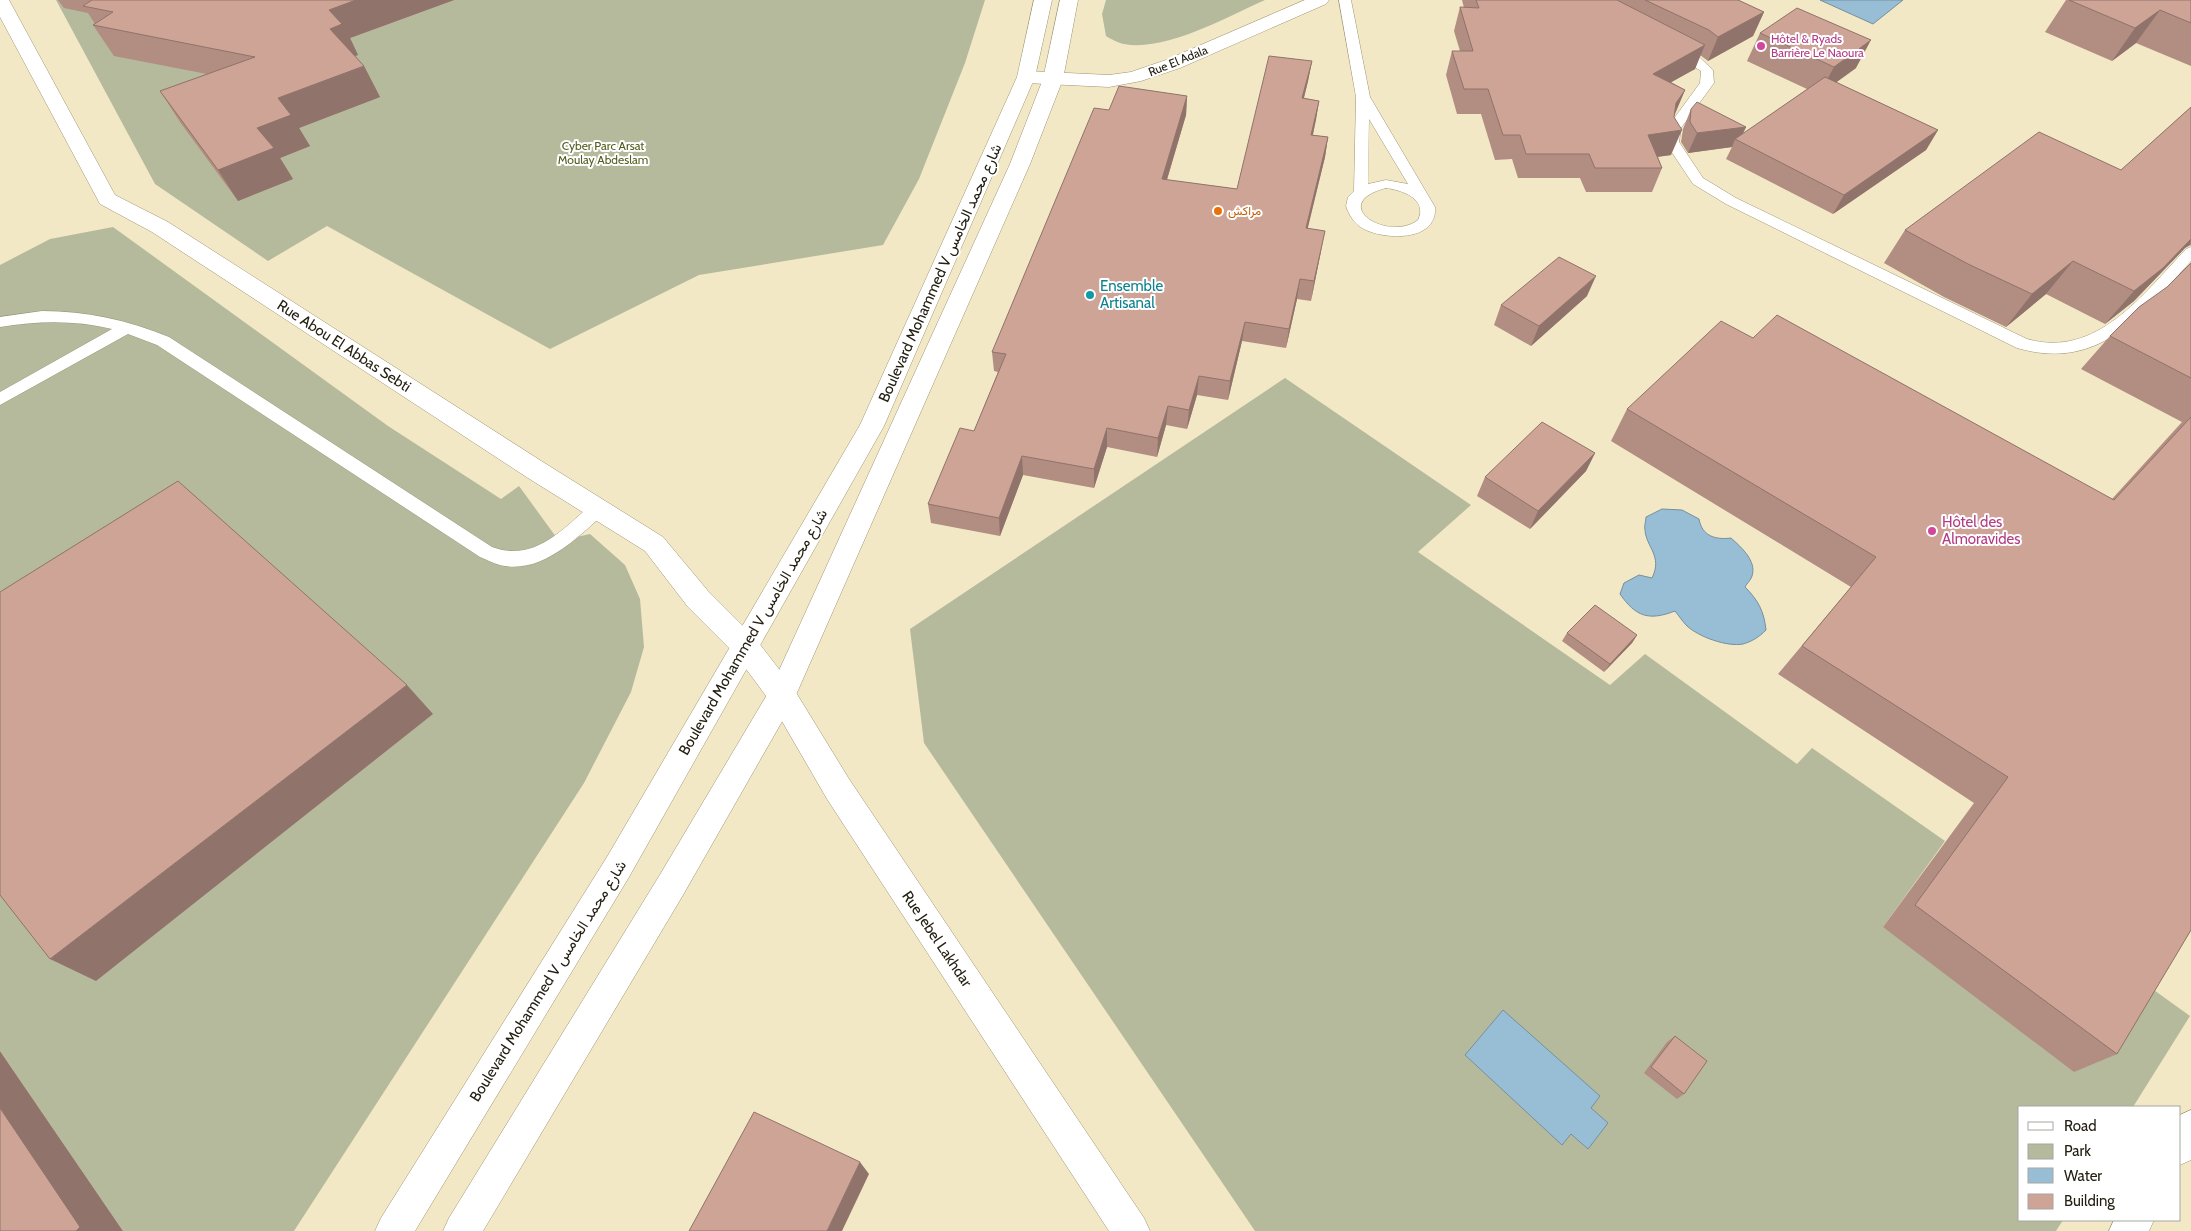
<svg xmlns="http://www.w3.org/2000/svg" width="2191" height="1231" viewBox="0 0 2191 1231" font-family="Cabin,Vazirmatn,sans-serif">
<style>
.green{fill:#b5ba9d}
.water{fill:#98bed6;stroke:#758f9c}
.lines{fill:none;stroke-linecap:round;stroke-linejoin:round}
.service-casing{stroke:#9e9574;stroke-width:1}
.minor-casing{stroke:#9e9574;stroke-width:1}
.tertiary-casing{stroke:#9e9574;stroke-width:1}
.secondary-casing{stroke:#9e9574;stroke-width:1}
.service{fill:#fff;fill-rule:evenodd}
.minor{fill:#fff;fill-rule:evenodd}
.tertiary{fill:#fff;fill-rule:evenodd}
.secondary{fill:#fff;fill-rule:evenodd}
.wall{fill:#b18d82}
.shaded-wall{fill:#90736a}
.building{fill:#cea497;stroke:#90736a}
.hotel-dot{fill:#d1479c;stroke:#fff;stroke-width:2}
.food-dot{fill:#e8710a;stroke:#fff;stroke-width:2}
.culture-dot{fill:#0f9aa8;stroke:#fff;stroke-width:2}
.labels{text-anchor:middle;stroke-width:4;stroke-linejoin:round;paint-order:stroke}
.far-hotel-label{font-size:12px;fill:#b23c85;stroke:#fff;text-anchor:start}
.far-street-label{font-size:12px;fill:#242013;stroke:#fff}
.far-park-label{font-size:12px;fill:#555c1f;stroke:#fff}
.far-food-label{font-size:12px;fill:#c56008;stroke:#fff;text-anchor:start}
.street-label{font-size:15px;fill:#242013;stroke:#fff}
.culture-label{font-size:15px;fill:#0d838f;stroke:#fff;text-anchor:start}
.hotel-label{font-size:15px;fill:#b23c85;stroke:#fff;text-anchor:start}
</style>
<rect width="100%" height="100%" fill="#f2e8c5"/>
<!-- green -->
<path class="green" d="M56 0H985L965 63 919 179 883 245 699 275 550 349 327 226 268 261 155 184Z
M1106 0H1265C1227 17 1165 52 1124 44 1118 43 1111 39 1106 36L1102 14Z
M113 227 388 426 501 499 519 486 559 541 590 534 625 565 640 599 644 647 631 692 584 783 294 1231H123L0 1051V265L50 239Z
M1285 378 1471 505 1418 552 1610 685 1645 654 1797 764 1812 748 1945 841 1883 927 2133 975 2190 1016 2133 1107H2020V1220H2063L2056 1231H1255L924 743 910 629Z"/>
<!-- water -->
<path class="water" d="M1820 0H1903L1873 24Z
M1662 509 1682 510 1699 519C1702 536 1715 540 1731 538 1741 547 1757 561 1752 576 1751 580 1747 583 1745 587 1758 600 1764 611 1766 630 1759 637 1753 641 1743 644 1727 647 1699 637 1687 626 1683 622 1679 616 1675 611 1649 621 1636 617 1620 594L1624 583 1639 575 1652 578C1663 556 1646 547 1645 530 1644 526 1646 521 1646 517Z
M1503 1010 1600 1096 1591 1108 1608 1123 1588 1149 1571 1134 1562 1145 1465 1055Z"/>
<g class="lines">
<!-- service casing -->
<g class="service-casing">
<path id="service" d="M1339 0H1351L1370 97 1435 207C1438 243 1382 240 1362 228 1354 223 1349 215 1346 206L1348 197 1354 191 1356 97ZM1369 119 1408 184 1386 180 1368 184ZM1386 188C1402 190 1428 199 1418 220 1388 243 1326 204 1386 188Z
M1676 47 1698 56 1713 70 1714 83 1681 128 1679 142 1703 178 1736 198 2027 339C2097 359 2143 294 2186 249L2191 247V261C2141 315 2100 372 2017 348L1726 204 1693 184 1665 142 1667 128 1700 83 1701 71 1670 51Z
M42 311C87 311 127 320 169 337L492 547C534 563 563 529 592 504L598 502 604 504 607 509 604 514C578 537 544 572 505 566 496 565 488 560 480 557L157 345 128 334 0 405V392L112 329C75 320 38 321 0 327V317Z"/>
</g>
<!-- minor casing -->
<g class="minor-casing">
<path id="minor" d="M0 0H9L115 195 168 222 546 464 663 537 708 591 755 638 759 646 755 654 745 658 735 654 688 607 645 551 528 478 152 232 100 204 0 17Z
M1305 0H1329L1326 4 1180 68 1141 81 1109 87 1026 83 1019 81 1017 77 1019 73 1026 71 1109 75 1131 72 1166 60Z
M2191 1110V1160L2180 1165V1115Z
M2114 1220H2154L2149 1231H2109Z"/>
</g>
<!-- tertiary casing -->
<g class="tertiary-casing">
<path id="tertiary" d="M745 634 755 638 792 686 849 779 1144 1218 1150 1231H1109L827 799 772 704 735 654 731 646 735 638Z"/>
</g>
<!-- secondary casing -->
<g class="secondary-casing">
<path id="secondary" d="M1034 0H1052L1035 77 884 426 629 877 415 1231H375L381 1218 607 857 860 425 1017 77Z
M1060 0H1078L1063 79 1030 164 792 704 683 895 483 1231H443L449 1218 661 873 771 688 1010 164 1043 79Z"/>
</g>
<!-- service -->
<use href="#service" class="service"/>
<!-- minor -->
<use href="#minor" class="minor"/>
<!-- tertiary -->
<use href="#tertiary" class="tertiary"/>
<!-- secondary -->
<use href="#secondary" class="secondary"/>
</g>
<!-- wall -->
<path class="wall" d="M58 0H454L350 38 358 55 355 56 364 66 380 97 299 128 310 146 280 158 293 179 238 201 180 122 160 91 207 74 114 56 93 25 95 24 88 13 64 8Z
M1462 0H1738L1764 12 1753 36 1708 61 1700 55 1695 69 1671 82 1685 90 1674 115 1671 155 1658 157 1662 168 1652 192H1586L1580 178H1518L1512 159 1495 160 1481 114H1457L1446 75 1452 51H1460L1454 31 1460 7 1464 8Z
M2066 0H2191V66L2136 43 2112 61 2045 32Z
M1760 33 1856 68 1836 82 1938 130 1926 150 1833 214 1726 159 1732 147 1688 153 1681 142 1683 129 1691 109 1746 127 1743 134 1807 89 1747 61Z
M1312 61 1308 81 1304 98 1319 101 1313 135 1328 137 1325 157 1307 229 1321 251 1311 301 1297 299 1286 348 1242 341 1228 400 1197 395 1187 429 1166 425 1157 457 1107 447 1094 488 1023 475 1000 536 931 523 928 504 974 431 998 372 994 371 992 352 1109 110 1187 96 1186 115 1167 180 1237 189Z
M2191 107V246L2190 245 2185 248 2134 301 2105 324 2046 294 2006 327 1944 297 1884 263 1905 230 2121 170Z
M2191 263V930L2117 1054 2074 1072 1883 927 1974 803 1778 674 1851 587 1611 441 1627 409 1753 338 2112 499 2182 422 2081 369 2110 336 2167 287Z
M1587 296 1531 346 1494 325 1501 305Z
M1595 453 1586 471 1530 529 1477 496 1485 477Z
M1567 633 1637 635 1632 643 1604 672 1562 641Z
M1675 1036 1684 1094 1677 1099 1644 1073 1667 1042Z"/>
<!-- shaded-wall -->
<path class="shaded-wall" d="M356 0H454L350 38 358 55 346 59 330 29 329 10Z
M2160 10 2136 43 2112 61 2135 28Z
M1764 12 1753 36 1708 61 1718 37Z
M1871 40 1856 68 1819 95 1834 67Z
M1705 45 1695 69 1643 98 1653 74Z
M1312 61 1308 81 1299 117 1302 98Z
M364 66 380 97 299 128 310 146 280 158 293 179 238 201 218 170 257 128 278 98Z
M1685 90 1675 114 1665 127 1676 103Z
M1187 96 1186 115 1161 199 1162 179Z
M1319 101 1316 120 1308 155 1311 135Z
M1746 127 1739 141 1735 139 1732 147 1688 153 1697 133Z
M1682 130 1671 155 1638 159 1648 135Z
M1938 130 1926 150 1833 214 1844 195Z
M1328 137 1325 157 1303 248 1306 228Z
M1325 231 1311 301 1314 281Z
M2191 239 2190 245 2185 248 2134 301 2105 324 2134 291Z
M2073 261 2046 294 2006 327 2032 294Z
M1596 276 1587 296 1531 346 1539 326Z
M1300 279 1297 299 1286 348 1289 329Z
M1245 322 1242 341 1228 400 1230 381Z
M1199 376 1197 395 1187 429 1189 410Z
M1168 406 1166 425 1157 457 1158 438Z
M1107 428V447L1094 488V469Z
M1595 453 1586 471 1530 529 1538 511Z
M1022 456 1023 475 1000 536 999 518Z
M1637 635 1632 643 1604 672 1610 664Z
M407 685 433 714 96 981 50 959Z
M0 1051 123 1231H76L0 1108Z
M860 1162 869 1174 842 1231H827Z"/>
<!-- building -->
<path class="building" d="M92 0H356L329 10 342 24 330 29 364 66 278 98 291 115 257 128 274 148 218 170 160 91 255 57 93 25 113 12 83 6Z
M1476 0H1617L1705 45 1653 74 1685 90 1676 103 1674 117 1682 130 1648 135 1662 168H1595L1589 154H1526L1520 135H1503L1488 89H1464L1452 51H1473L1460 7 1479 8Z
M1645 0H1738L1764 12 1718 37 1709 30Z
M2069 0H2191V23L2160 10 2135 28Z
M1797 8 1871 40 1834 67 1760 33Z
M1269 56 1312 61 1302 98 1319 101 1311 135 1328 137 1306 228 1325 231 1314 281 1300 279 1289 329 1245 322 1230 381 1199 376 1189 410 1168 406 1158 438 1107 428 1094 469 1022 456 999 518 928 504 960 428 974 431 1006 354 992 352 1094 108 1109 110 1119 86 1187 96 1162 179 1237 189Z
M1825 77 1938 130 1844 195 1735 139Z
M1697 102 1746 127 1697 133 1690 122 1691 109Z
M2191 107V239L2163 268 2134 291 2073 261 2032 294 1968 264 1905 230 2039 132 2121 170Z
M1559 257 1596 276 1539 326 1501 305Z
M2191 263V378L2110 336 2139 307 2167 287Z
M1777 315 2114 500 2191 417V930L2117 1054 1915 905 2008 777 1802 646 1876 557 1627 409 1721 321 1753 338Z
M1542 422 1595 453 1538 511 1485 477Z
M178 481 407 685 50 959 0 895V592Z
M1595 605 1637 635 1610 664 1567 633Z
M1675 1036 1707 1061 1684 1094 1651 1067Z
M0 1108 80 1227 76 1231H0Z
M754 1112 860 1162 827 1231H689Z"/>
<!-- markers -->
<g class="hotel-dot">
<circle cx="1761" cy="46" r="5"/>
<circle cx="1932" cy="531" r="5"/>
</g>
<circle class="food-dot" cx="1218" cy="211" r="5"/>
<circle class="culture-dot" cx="1090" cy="295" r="5"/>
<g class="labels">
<!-- far-hotel labels -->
<g class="far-hotel-label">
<text x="1771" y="43">Hôtel &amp; Ryads<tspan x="1771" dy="14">Barrière Le Naoura</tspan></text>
</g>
<!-- far-street labels -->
<g class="far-street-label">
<text transform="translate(1178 61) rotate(-22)" y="4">Rue El Adala</text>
</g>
<!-- far-park labels -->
<g class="far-park-label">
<text x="603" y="150">Cyber Parc Arsat<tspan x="603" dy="14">Moulay Abdeslam</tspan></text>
</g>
<!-- far-food labels -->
<g class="far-food-label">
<text x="1228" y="215">مراكش</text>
</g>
<!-- street labels -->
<g class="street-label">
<text transform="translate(940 273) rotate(-66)" y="5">Boulevard Mohammed V شارع محمد الخامس</text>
<text transform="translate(344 346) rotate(33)" y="5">Rue Abou El Abbas Sebti</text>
<text transform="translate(753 632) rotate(-60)" y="5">Boulevard Mohammed V شارع محمد الخامس</text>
<text transform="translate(937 939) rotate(56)" y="5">Rue Jebel Lakhdar</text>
<text transform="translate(548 981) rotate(-58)" y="5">Boulevard Mohammed V شارع محمد الخامس</text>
</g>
<!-- culture labels -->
<g class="culture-label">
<text x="1100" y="291">Ensemble<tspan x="1100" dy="17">Artisanal</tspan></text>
</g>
<!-- hotel labels -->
<g class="hotel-label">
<text x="1942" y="527">Hôtel des<tspan x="1942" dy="17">Almoravides</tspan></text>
</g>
</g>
<!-- legend -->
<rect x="2018" y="1106" width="162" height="115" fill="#ffffff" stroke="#a7a6a1"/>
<rect x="2028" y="1122" width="25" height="8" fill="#ffffff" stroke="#a7a6a1"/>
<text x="2064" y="1131" font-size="15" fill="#242013">Road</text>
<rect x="2028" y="1144" width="25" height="15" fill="#b5ba9d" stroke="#a7a6a1"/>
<text x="2064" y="1156" font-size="15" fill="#242013">Park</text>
<rect x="2028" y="1168" width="25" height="15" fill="#98bed6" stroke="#a7a6a1"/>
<text x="2064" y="1181" font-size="15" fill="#242013">Water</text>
<rect x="2028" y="1194" width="25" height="15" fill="#cea497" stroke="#a7a6a1"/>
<text x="2064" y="1206" font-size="15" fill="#242013">Building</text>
</svg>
